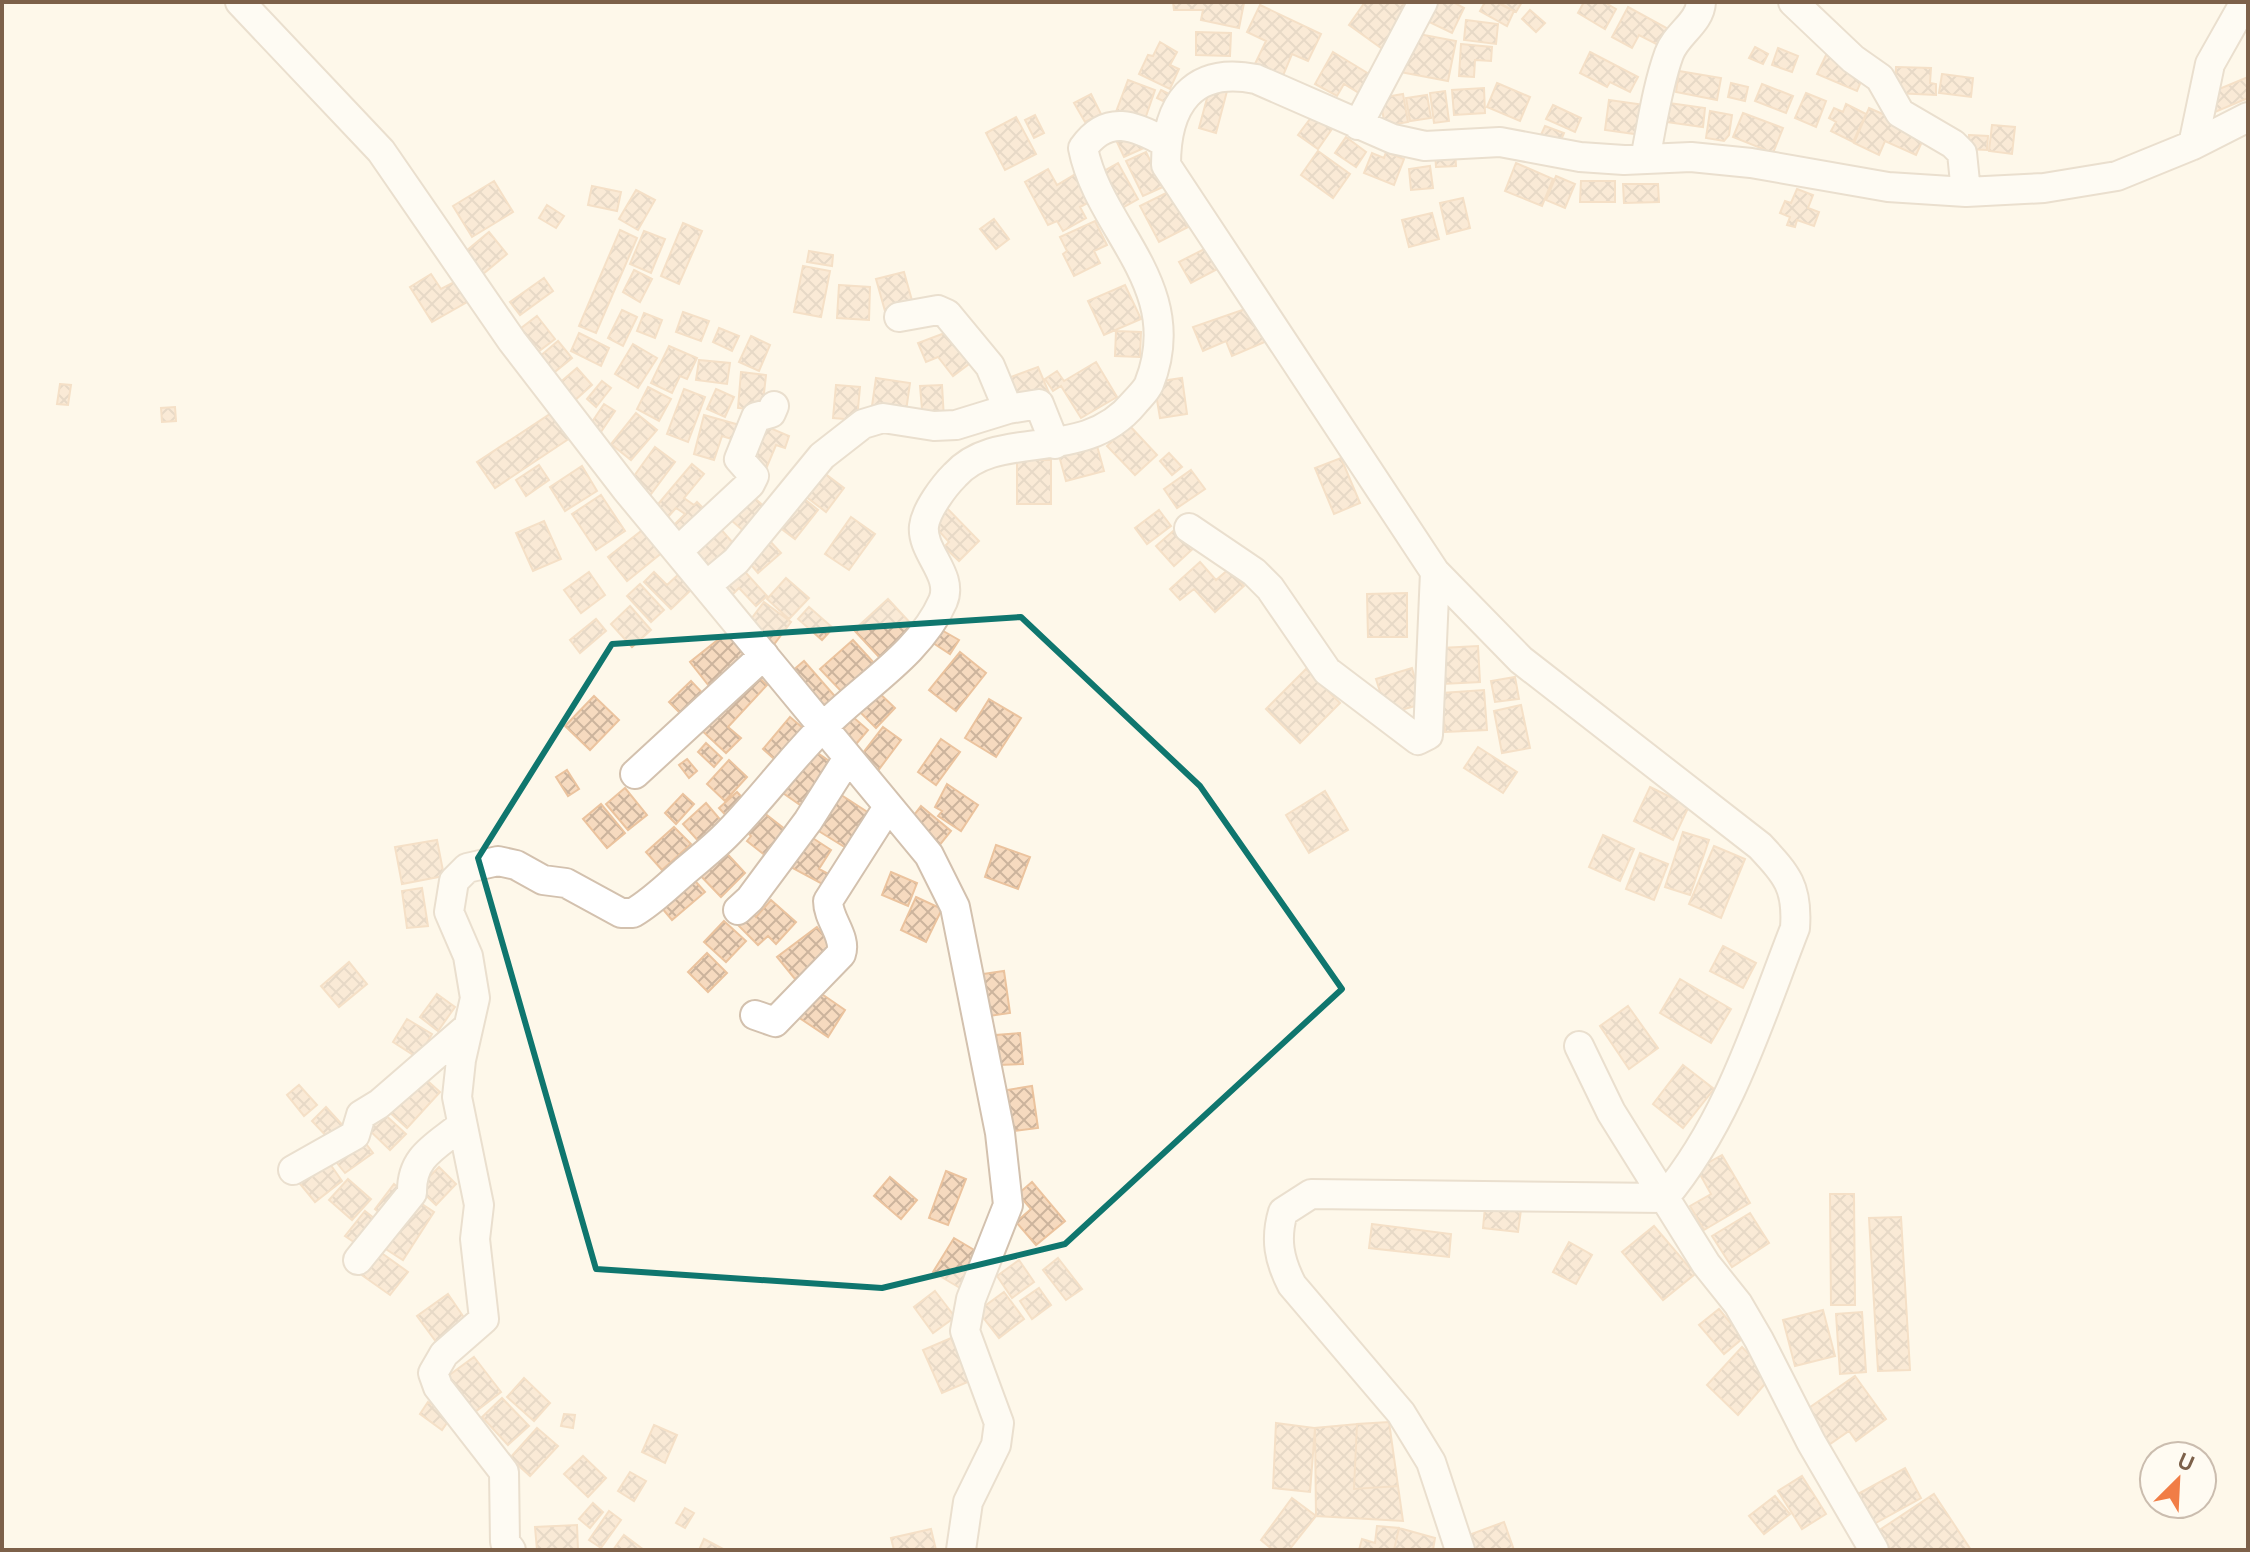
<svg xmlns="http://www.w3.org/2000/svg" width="2250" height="1552" viewBox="0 0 2250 1552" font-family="'DM Sans',sans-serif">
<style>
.building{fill:url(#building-cross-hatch);stroke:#ebc39e;stroke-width:2}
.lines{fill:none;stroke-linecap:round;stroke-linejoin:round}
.minor-casing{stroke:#d3c1ae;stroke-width:32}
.minor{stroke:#fff;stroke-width:28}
.marked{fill:none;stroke:#0f766e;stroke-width:6;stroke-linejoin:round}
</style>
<defs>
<pattern id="building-cross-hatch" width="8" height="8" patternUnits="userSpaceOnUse" patternTransform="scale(2)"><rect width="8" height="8" fill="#f6dabf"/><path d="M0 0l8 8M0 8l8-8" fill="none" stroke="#ccb49d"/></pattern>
</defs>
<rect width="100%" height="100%" fill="#fef8ea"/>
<!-- building -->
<path class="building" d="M1173 2 1244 3 1239 28 1201 20 1203 10H1174Z
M1365 2H1400L1413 11 1384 50 1349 25Z
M1429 2H1453L1464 8 1452 33 1421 18Z
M1485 2H1496L1514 11 1507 26 1480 11Z
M1498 2H1522L1516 12Z
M1584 2H1604L1616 9 1605 29 1578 13Z
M1260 5 1321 34 1308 61 1292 54 1282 78 1254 66 1266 41 1247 32Z
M1628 7 1674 32 1664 48 1639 35 1632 48 1612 37Z
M1530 10 1545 23 1536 32 1522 19Z
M1466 20 1498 24 1496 44 1464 40Z
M1196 32 1231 33 1230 56 1196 55Z
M1408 32 1456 41 1448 81 1400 72Z
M1160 42 1177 52 1170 65 1179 69 1170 89 1139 74 1148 55 1153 56Z
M1461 44 1492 47 1491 61 1475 60 1474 77 1459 76Z
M1755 47 1768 54 1763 64 1749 58Z
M1778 48 1798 56 1792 72 1772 65Z
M1333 52 1374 77 1362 95 1344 84 1337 96 1315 84Z
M1590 52 1638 77 1630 92 1610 82 1607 87 1580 73Z
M1826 55 1865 72 1857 91 1817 74Z
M1896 67 1931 68 1930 83 1936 84V95L1895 93Z
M1679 71 1721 78 1717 100 1676 92Z
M1942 74 1973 78 1971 97 1939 93Z
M2248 77V98L2215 112 2207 94Z
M1128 80 1155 90 1144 122 1116 112Z
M1497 83 1530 97 1520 121 1487 107Z
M1731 83 1748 87 1745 101 1728 97Z
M1762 84 1793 96 1786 113 1755 101Z
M1210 87 1227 91 1216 133 1199 128Z
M1484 88 1485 113 1454 115 1452 90Z
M1161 90 1171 95 1167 103 1157 98Z
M1445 91 1449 121 1434 123 1430 93Z
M1806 93 1826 101 1816 127 1795 118Z
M1091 94 1101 114 1085 122 1074 103Z
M1403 94 1408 122 1385 126 1380 98Z
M1427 95 1431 118 1410 121 1406 98Z
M1609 100 1645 105 1642 135 1605 130Z
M1669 103 1705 108 1703 127 1666 122Z
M1846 104 1866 114 1853 142 1831 131 1836 122 1829 118 1834 108 1843 112Z
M1553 105 1581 118 1575 132 1546 119Z
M1869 108 1926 133 1916 155 1885 141 1879 155 1854 143Z
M1710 111 1732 115 1729 135 1724 141 1706 138Z
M1743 113 1783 128 1773 153 1733 137Z
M1035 115 1044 133 1034 138 1025 120Z
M1313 115 1332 129 1318 149 1298 135Z
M1016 117 1036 154 1005 170 986 133Z
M1992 125 2015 127 2012 154 1989 151Z
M1545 126 1564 133 1559 145 1540 137Z
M1136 131 1144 148 1124 157 1116 140Z
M1969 135 1988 136 1987 150 1968 149Z
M1346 137 1366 152 1356 167 1335 153Z
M1455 150 1456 166 1436 167 1435 151Z
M1318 151 1350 174 1333 198 1301 175Z
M1146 152 1163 187 1143 196 1126 161Z
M1386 152 1404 159 1394 185 1364 173 1372 153 1384 158Z
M1118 163 1138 199 1117 211 1097 175Z
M1516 163 1553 179 1542 206 1505 191Z
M1430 166 1433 188 1411 190 1409 169Z
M1048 169 1057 185 1077 173 1093 200 1080 207 1086 218 1063 231 1057 221 1048 225 1025 182Z
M1556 176 1575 184 1565 208 1546 200Z
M494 181 513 212 472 237 453 206Z
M1581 181H1615V202H1580Z
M1623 184H1658L1659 202 1624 203Z
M592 186 621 192 617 211 588 205Z
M1797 189 1813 195 1808 208 1819 212 1814 226 1797 220 1795 227 1787 225 1790 217 1780 213 1785 201 1791 203Z
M636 190 655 200 638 230 619 219Z
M1170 191 1188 227 1159 242 1140 206Z
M1463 198 1470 228 1447 234 1440 203Z
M547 205 564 216 556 228 539 218Z
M1432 213 1439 239 1409 247 1402 220Z
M994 219 1009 239 996 249 980 229Z
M1095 221 1107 245 1094 251 1100 263 1074 276 1063 254 1067 251 1060 237Z
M683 223 702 231 679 284 661 276Z
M620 230 637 238 596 333 579 326Z
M644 231 665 239 651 273 630 264Z
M489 232 507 254 483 274 465 252Z
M1212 245 1223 266 1191 283 1179 262Z
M809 251 833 255 832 266 807 262Z
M803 266 830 271 821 317 794 312Z
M634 270 652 279 640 302 623 292Z
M904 272 913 304 885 311 876 279Z
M431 274 441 289 456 281 467 302 432 322 410 287Z
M544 278 553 291 520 315 510 302Z
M839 285 870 287 869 320 837 318Z
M1125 285 1141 319 1104 335 1088 301Z
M1251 307 1267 341 1232 356 1226 341 1203 351 1193 327Z
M622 310 637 317 623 346 608 338Z
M683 312 709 321 701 341 676 332Z
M644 313 662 320 655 338 637 331Z
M537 316 555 339 530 358 512 335Z
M719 328 739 336 732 351 713 342Z
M950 331 973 361 953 376 938 357 926 362 918 343Z
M1116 331 1141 332 1140 357 1115 356Z
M579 333 609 348 601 366 571 351Z
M751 336 770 345 759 371 739 362Z
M558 341 572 358 546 379 532 363Z
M633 344 657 358 638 388 615 374Z
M669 346 697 358 687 379 680 376 672 393 651 383Z
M699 360 730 363 727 384 696 380Z
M1096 362 1117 397 1081 418 1061 386 1053 391 1045 379 1057 371 1064 381Z
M1038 367 1049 393 1014 406 1003 380Z
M577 368 592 385 573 402 557 385Z
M741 372 766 375 762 411 738 408Z
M876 378 910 383 906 411 872 406Z
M1182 378 1187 414 1160 418 1154 382Z
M602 381 611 388 596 407 587 399Z
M60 384 71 385 68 405 57 404Z
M836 385 860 387 857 420 833 418Z
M942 385 944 419 923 421 920 386Z
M648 387 671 399 659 421 637 409Z
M684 389 705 397 688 442 667 434Z
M716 389 734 397 725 417 707 409Z
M604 404 615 411 599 435 588 428Z
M175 407 176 421 162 422 161 408Z
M553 412 570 438 495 488 477 462Z
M636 413 657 430 631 460 611 444Z
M704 415 743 426 738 441 722 436 714 460 694 454Z
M758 423 789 436 785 448 776 445 766 469 743 460Z
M1129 425 1157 455 1135 475 1107 446Z
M1096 442 1104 471 1066 481 1058 452Z
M655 447 675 462 648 498 629 483Z
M1169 453 1182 467 1172 475 1160 461Z
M1341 458 1360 503 1334 514 1315 468Z
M1017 460H1051V504H1017Z
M692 464 704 474 684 498 694 505 697 502 709 514 685 538 673 526 685 514 676 508 666 519 654 509Z
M539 465 549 480 526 496 516 480Z
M582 466 597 491 565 511 550 487Z
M815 466 844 488 826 512 796 489Z
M1191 470 1205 489 1177 508 1164 489Z
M745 490 767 509 746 533 724 514Z
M601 495 625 531 596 550 572 514Z
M802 497 818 510 795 539 779 527Z
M943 504 979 541 959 561 944 547 949 542 928 519Z
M1159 510 1171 526 1147 544 1135 528Z
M851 517 875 534 849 570 825 554Z
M544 521 561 559 533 571 516 533Z
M718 526 733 543 705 569 690 554Z
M1179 526 1196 546 1174 566 1156 546Z
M645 528 664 551 627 581 608 557Z
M768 539 781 553 758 573 746 559Z
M1200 562 1216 580 1229 569 1244 586 1215 612 1194 589 1180 600 1170 589Z
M737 563 767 596 756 606 739 588 728 599 715 584Z
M589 572 605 595 581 613 564 590Z
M654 572 667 585 680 573 693 588 671 609 644 582Z
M786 578 809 598 789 619 767 599Z
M640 584 664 610 651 622 627 596Z
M1407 593V637H1368L1367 594Z
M888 599 914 627 880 658 854 630Z
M764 602 791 622 772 647 745 627Z
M630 606 651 630 632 647 611 624Z
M809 607 833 628 822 640 798 619Z
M596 619 606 631 580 653 570 640Z
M938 628 959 640 950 654 930 641Z
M729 631 752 660 713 691 690 662Z
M853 640 874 663 842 692 820 669Z
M1478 646 1480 682 1442 684 1441 648Z
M960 652 986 673 956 711 929 690Z
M804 661 839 701 820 717 785 677Z
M1412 668 1422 704 1387 714 1376 679Z
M750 669 767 685 728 727 741 738 726 753 697 726Z
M1306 669 1340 703 1300 743 1266 709Z
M1515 677 1519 699 1495 702 1491 681Z
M691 681 710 701 689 722 669 702Z
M876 690 895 708 876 728 858 710Z
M1484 690 1487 730 1445 732 1442 693Z
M594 696 619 720 590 750 565 726Z
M989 699 1021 718 996 757 965 738Z
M1521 705 1530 748 1502 753 1494 711Z
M790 717 810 734 782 766 763 749Z
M853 717 868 730 851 750 836 738Z
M883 727 901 740 877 772 859 758Z
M941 739 960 752 936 785 918 772Z
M706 743 722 758 714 767 698 752Z
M809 747 835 765 806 809 780 791Z
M1478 747 1517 772 1503 793 1464 768Z
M687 759 697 771 689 778 679 765Z
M729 760 747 777 725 801 707 784Z
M567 770 579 789 568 796 556 777Z
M947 784 978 805 961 831 938 816 942 811 935 807Z
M1650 787 1689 806 1673 840 1634 821Z
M625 788 647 815 628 830 606 804Z
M832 789 869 813 846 848 809 825Z
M1325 791 1348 830 1309 853 1286 815Z
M737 792 752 808 734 824 719 808Z
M683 794 694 804 676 824 665 813Z
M706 803 723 823 701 844 683 824Z
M601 804 625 833 607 848 583 819Z
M921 806 951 831 938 847 908 823Z
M759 809 786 830 766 856 747 841 751 836 742 827Z
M674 827 691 844 662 870 646 852Z
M1683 832 1709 840 1690 895 1665 887Z
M805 833 831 850 819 869 832 876 826 886 785 864Z
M1603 835 1634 849 1620 881 1589 867Z
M437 840 444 876 402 884 395 847Z
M996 845 1030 857 1018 889 985 877Z
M720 846 745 873 721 897 695 870Z
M1714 846 1745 859 1721 918 1689 904Z
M1640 853 1668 864 1654 900 1626 889Z
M891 872 917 883 908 906 882 895Z
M688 873 705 892 672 920 656 901Z
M422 888 428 926 407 928 402 891Z
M916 897 942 909 926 942 901 930Z
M771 900 796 922 776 944 768 936 758 945 734 921 747 908 756 917Z
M724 921 746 941 726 962 704 942Z
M817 927 834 949 795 979 777 957Z
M1723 946 1756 963 1743 988 1710 971Z
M707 953 727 973 708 992 688 972Z
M349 962 367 984 339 1007 321 986Z
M1004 971 1010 1013 982 1017 976 975Z
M1680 979 1731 1009 1711 1043 1660 1013Z
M816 990 845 1010 828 1037 798 1017Z
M437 994 455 1007 438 1031 420 1017Z
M1628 1006 1658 1048 1629 1069 1600 1026Z
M407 1019 432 1034 418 1058 393 1042Z
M1020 1033 1023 1064 999 1065 996 1035Z
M1683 1065 1714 1089 1683 1128 1653 1104Z
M420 1074 440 1092 407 1128 387 1110Z
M299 1085 317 1105 304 1116 287 1095Z
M1032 1086 1038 1128 1007 1132 1001 1091Z
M326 1107 346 1129 332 1142 312 1121Z
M381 1111 406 1134 390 1150 366 1127Z
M361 1137 373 1153 345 1173 333 1158Z
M1722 1155 1750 1203 1704 1230 1690 1206 1711 1194 1697 1169Z
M330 1164 342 1181 315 1202 292 1174 301 1166 312 1177Z
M439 1167 456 1184 436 1205 418 1188Z
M946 1171 966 1179 948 1225 929 1218Z
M890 1177 917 1200 901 1219 874 1196Z
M348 1179 371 1199 352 1220 329 1200Z
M1032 1182 1065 1221 1036 1245 1016 1222 1031 1209 1018 1194Z
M394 1184 407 1195 388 1220 375 1209Z
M1830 1194H1854L1855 1305H1831Z
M413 1198 434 1212 403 1260 381 1246Z
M1485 1207 1521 1210 1518 1232 1483 1228Z
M365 1211 380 1223 361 1247 345 1236Z
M1750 1213 1769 1243 1732 1267 1712 1236Z
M1901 1217 1910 1370 1878 1371 1869 1218Z
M1372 1224 1451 1234 1449 1257 1369 1248Z
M1654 1226 1695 1274 1663 1300 1622 1252Z
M954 1238 981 1254 960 1288 933 1272Z
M1569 1242 1592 1255 1576 1284 1553 1272Z
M376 1249 408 1272 390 1295 359 1273Z
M1058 1258 1082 1289 1066 1300 1043 1270Z
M1019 1260 1034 1282 1012 1298 997 1276Z
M1039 1288 1051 1305 1032 1319 1020 1301Z
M935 1291 955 1317 933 1333 914 1307Z
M1004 1292 1024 1319 999 1338 978 1311Z
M448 1294 467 1322 437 1343 417 1316Z
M1719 1309 1743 1338 1724 1354 1699 1325Z
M1823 1310 1835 1356 1795 1366 1783 1320Z
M1862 1312 1866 1372 1840 1374 1836 1314Z
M951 1338 970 1381 942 1393 923 1350Z
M1742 1347 1771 1377 1738 1415 1707 1385Z
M474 1357 501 1392 475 1412 448 1376Z
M1855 1376 1886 1419 1856 1441 1849 1431 1830 1444 1806 1410Z
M524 1378 550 1403 534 1421 507 1397Z
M502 1398 529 1426 508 1445 482 1417Z
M428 1402 451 1417 442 1430 420 1414Z
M564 1414 575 1415 573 1428 561 1426Z
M1389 1422 1398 1486 1354 1489 1357 1424Z
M1276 1423 1315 1428 1310 1492 1273 1488Z
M1357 1424 1354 1489 1398 1486 1403 1521 1316 1516 1315 1428Z
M654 1425 677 1435 665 1463 642 1452Z
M537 1428 558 1446 530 1476 510 1458Z
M583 1456 606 1478 588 1497 564 1474Z
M1905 1468 1921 1498 1874 1524 1858 1494Z
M630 1472 646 1481 634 1501 618 1491Z
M1802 1476 1826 1514 1802 1529 1778 1491Z
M1934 1494 1971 1550H1891L1878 1531Z
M1775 1496 1790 1514 1764 1534 1749 1516Z
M1292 1498 1316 1516 1289 1550H1273L1261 1540Z
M593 1503 603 1512 590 1528 579 1519Z
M685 1508 694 1513 685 1528 676 1523Z
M609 1511 621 1520 601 1548 589 1540Z
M1504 1522 1514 1550H1471L1466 1536Z
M577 1525 578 1550H537L535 1527Z
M1377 1526 1399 1528 1394 1550H1359L1362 1539 1375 1543Z
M1399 1528 1435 1538 1433 1550H1394Z
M931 1529 936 1550H894L891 1538Z
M624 1535 644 1550H613Z
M704 1539 725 1550H699Z"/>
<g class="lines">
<!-- minor casing -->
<g class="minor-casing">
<path id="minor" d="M240 2 381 151 512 341 626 489 929 855 955 907 1000 1133 1008 1205 971 1299 965 1331 999 1423 996 1445 968 1502 961 1550
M1793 2 1853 59 1880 78 1900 113 1953 144 1962 153 1966 192
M1358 125 1423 2
M2193 145 2210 64 2245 2
M1645 159C1652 125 1657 87 1669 54 1676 34 1700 23 1701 2
M1008 409 1039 404 1055 444
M1189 528 1254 572 1270 588 1327 671 1418 740 1428 735 1435 572
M678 551 750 484 754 476 739 459 756 417 771 413 774 406
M707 585 736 561 822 456 863 424 883 418 934 426 956 425 1008 409 990 366 947 314 938 310 899 317
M635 774 764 655
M738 910 750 899 808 821 848 758
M755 1015 775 1022 841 954C847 937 828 920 828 901L888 807
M1579 1046 1611 1112 1706 1264 1738 1304 1759 1340 1811 1442 1874 1550
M293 1170 355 1135 361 1115 379 1104 468 1027
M358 1260 412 1193C411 1157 435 1147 461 1126
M511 1550 505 1542 504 1472 438 1387 433 1373 444 1354 484 1319 475 1239 479 1205 457 1097 461 1060 475 998 468 956 449 912 454 881 467 868 498 861 516 865 543 880 566 883 621 913H633C652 902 668 886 685 871 700 858 716 846 730 831 762 798 790 760 823 727 862 687 920 654 943 601 954 575 921 552 924 526 926 510 944 486 955 475 998 427 1083 465 1134 403 1139 397 1146 391 1149 384 1188 286 1099 230 1083 148 1107 114 1135 125 1166 143
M1460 1550 1431 1462 1401 1413 1292 1285C1279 1260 1275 1239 1283 1212L1311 1194 1664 1198C1729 1121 1759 1020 1795 928 1798 887 1787 875 1760 846L1521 660 1435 572 1166 165C1166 105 1192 66 1256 79L1393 139 1425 146 1500 142 1580 157 1624 160 1691 157 1751 163 1888 187 1966 192 2044 188 2117 176 2193 145 2248 117"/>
</g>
<!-- minor -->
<use href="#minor" class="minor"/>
</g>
<!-- marked area -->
<path d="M0 0H2250V1552H0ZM1021 617 1200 786 1342 989 1065 1244 882 1288 596 1269 478 858 612 644Z" fill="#fef8ea" fill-opacity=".55" fill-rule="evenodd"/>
<path class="marked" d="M1021 617 1200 786 1342 989 1065 1244 882 1288 596 1269 478 858 612 644Z"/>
<!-- border -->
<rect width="2250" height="1552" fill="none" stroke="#7d614a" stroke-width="8"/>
<!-- north arrow -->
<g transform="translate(2178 1480) rotate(24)"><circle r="38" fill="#fffbf2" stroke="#cbbdaf" stroke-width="2"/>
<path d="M0-6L14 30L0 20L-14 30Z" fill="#f17d46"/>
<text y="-12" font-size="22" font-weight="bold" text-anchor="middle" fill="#7d614a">U</text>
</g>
</svg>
